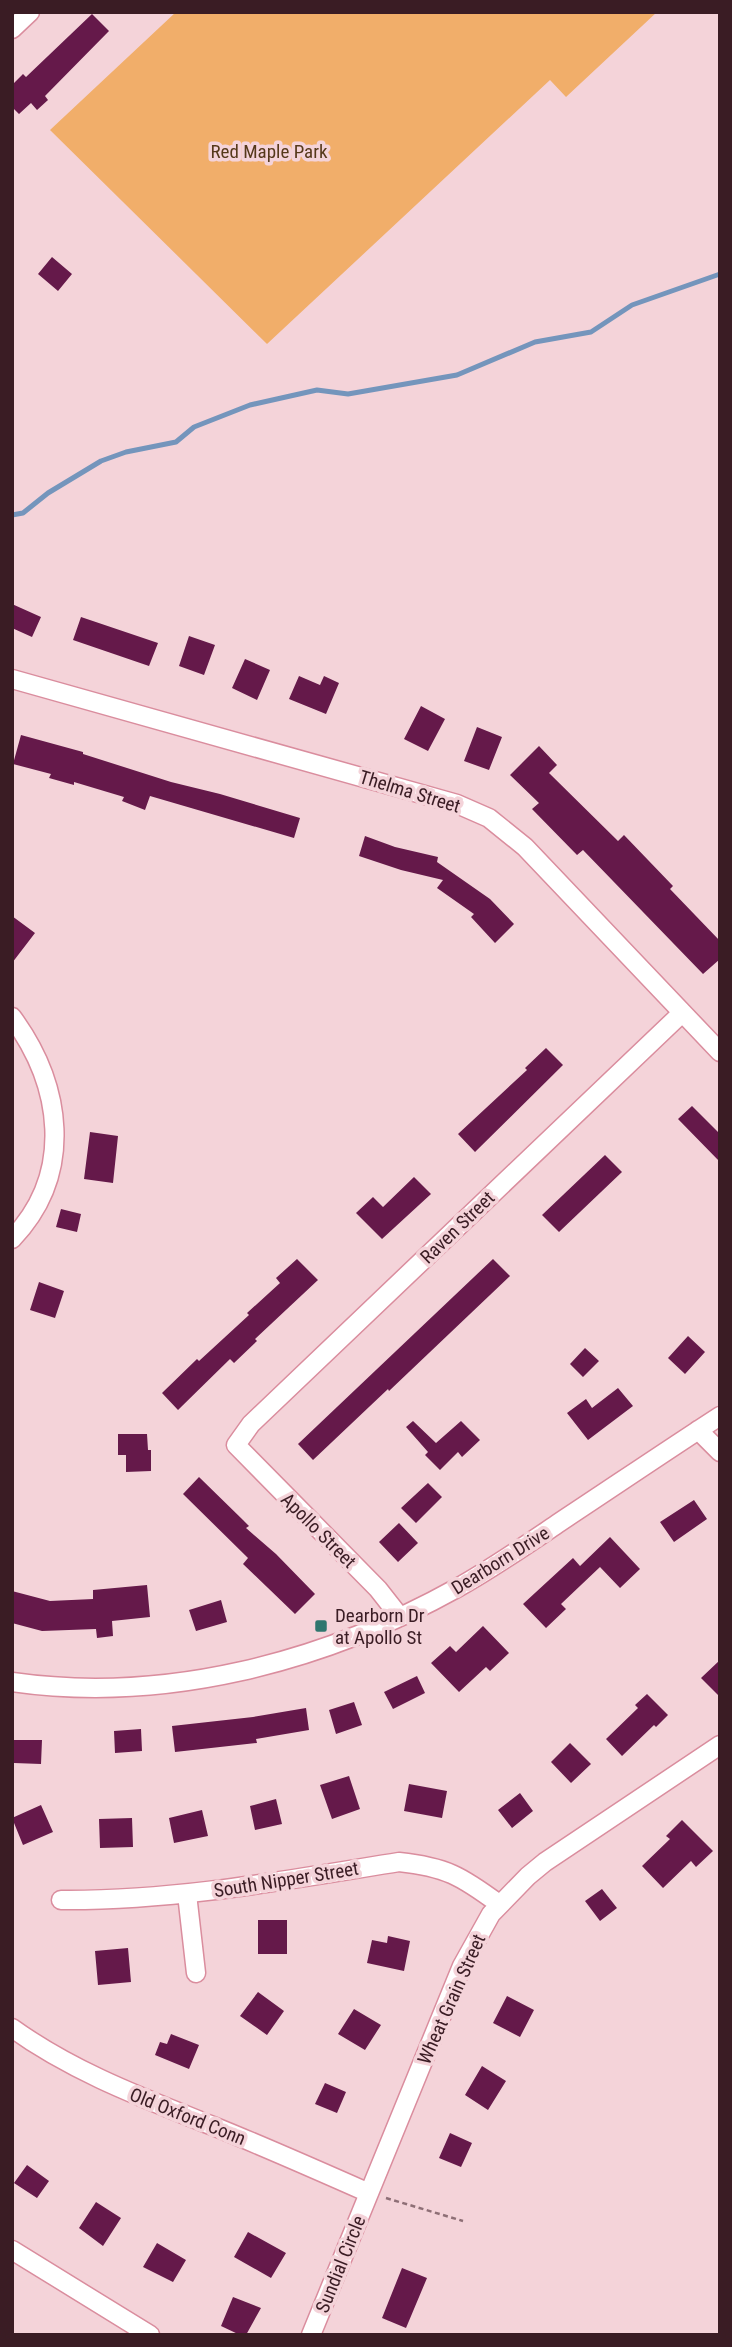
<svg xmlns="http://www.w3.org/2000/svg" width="732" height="2347" viewBox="0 0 732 2347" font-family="'Roboto Condensed',sans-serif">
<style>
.green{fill:#f1ae6a}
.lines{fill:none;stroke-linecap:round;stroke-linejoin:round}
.stream{stroke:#7495bc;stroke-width:5}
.building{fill:#65194a}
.minor-casing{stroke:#da8d9e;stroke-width:21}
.path{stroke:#8e6f76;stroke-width:2.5;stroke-dasharray:5 3.5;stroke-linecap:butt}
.minor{stroke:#fff;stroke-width:18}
.poi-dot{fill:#2f766e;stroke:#f4d3d9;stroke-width:2.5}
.labels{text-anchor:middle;stroke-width:7;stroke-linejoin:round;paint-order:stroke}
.park-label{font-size:19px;fill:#56391b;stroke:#f4d3d9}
.street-label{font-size:19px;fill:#3a1c24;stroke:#f4d3d9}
.poi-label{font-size:19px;fill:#3a1c24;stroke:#f4d3d9;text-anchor:start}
</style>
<rect width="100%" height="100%" fill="#f4d3d9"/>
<!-- green -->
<path class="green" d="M176 12H657L566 97 550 80 267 344 50 130Z"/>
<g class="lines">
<!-- stream -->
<path class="stream" d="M12 515 23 513 48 493 101 461 126 452 176 442 194 427 250 405 317 390 348 394 457 375 535 342 591 332 632 305 720 274"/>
</g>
<!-- building -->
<path class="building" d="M92 14 109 31 45 96 48 100 37 110 31 103 19 114 12 107V85L23 74 26 77Z
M52 257 72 274 58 291 38 274Z
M12 604 41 617 32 637 12 628Z
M81 617 158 643 149 666 73 640Z
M189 636 215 645 204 675 179 666Z
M245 659 270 670 257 700 232 688Z
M299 676 320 685 324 676 339 683 326 714 289 699Z
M421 706 445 719 428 751 404 739Z
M477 727 502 737 489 770 464 761Z
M21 735 83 752V754L171 782 220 794 300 818 294 838 150 796 145 810 122 801 124 797 74 782V785L49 778 51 774 13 764Z
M539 746 557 765 549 773 618 841 624 835 673 886 670 889 720 941V959L703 974 583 850 577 855 532 809 539 803 510 775Z
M365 836 395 847 438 857 437 862 490 899 514 924 495 943 471 917 474 914 437 888 443 880 401 870 359 856Z
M12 916 35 933 12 963Z
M546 1048 563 1065 475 1152 458 1134 527 1070 525 1068Z
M692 1106 720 1134V1162L678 1119Z
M90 1132 118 1136 113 1183 84 1179Z
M605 1155 622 1172 559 1232 542 1215Z
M414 1177 431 1194 382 1239 356 1213 373 1197 383 1207Z
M61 1209 81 1214 77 1232 56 1227Z
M297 1259 318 1280 255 1339 257 1341 234 1363 230 1359 178 1410 162 1393 197 1359 199 1361 249 1315 247 1313 280 1283 276 1278Z
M493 1259 510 1276 389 1391 388 1389 313 1460 298 1444Z
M39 1282 64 1291 55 1318 30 1310Z
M688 1336 705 1352 685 1374 668 1358Z
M585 1348 599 1361 583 1377 570 1364Z
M618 1388 633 1406 588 1440 567 1413 586 1399 592 1408Z
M413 1421 436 1443 461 1421 480 1440 462 1457 458 1452 440 1470 425 1455 428 1452 406 1427Z
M118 1434H147L148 1450H151V1471L126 1472V1455H118Z
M199 1477 243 1520 249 1526 246 1528 276 1554 315 1594 295 1614 243 1564 248 1558 183 1494Z
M428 1483 442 1497 416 1523 401 1508Z
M694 1500 707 1519 674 1542 660 1522Z
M399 1523 418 1543 398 1562 379 1542Z
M610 1537 640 1569 620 1588 600 1567 561 1604 566 1609 546 1628 523 1604 573 1558 580 1566Z
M147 1585 150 1617 112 1621 113 1636 97 1638 96 1629 42 1631 12 1623V1591L50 1601 93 1599V1590Z
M221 1600 227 1622 196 1631 189 1610Z
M483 1626 509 1653 490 1671 486 1667 459 1692 431 1663 450 1646 456 1652Z
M720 1660V1697L701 1678Z
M417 1676 425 1693 393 1709 384 1692Z
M647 1694 668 1715 656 1727 654 1725 622 1756 606 1739 638 1708 635 1705Z
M354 1702 362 1725 336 1734 329 1710Z
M306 1708 309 1730 256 1739 257 1743 175 1752 172 1726 253 1717Z
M141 1729 142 1751 115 1753 114 1731Z
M14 1740H42L41 1764 14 1763Z
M570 1743 591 1764 571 1783 551 1762Z
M349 1776 360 1809 332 1819 320 1785Z
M409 1784 447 1791 442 1818 404 1811Z
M520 1793 533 1811 512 1828 498 1810Z
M276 1799 282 1824 255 1830 250 1806Z
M41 1805 53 1832 23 1845 12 1818Z
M202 1810 208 1836 174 1843 169 1818Z
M132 1818 133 1847 100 1848 99 1819Z
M682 1820 713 1851 696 1867 691 1861 663 1888 642 1866 670 1839 666 1836Z
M602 1889 617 1908 600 1921 585 1901Z
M258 1920H287V1954H258Z
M388 1936 410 1941 404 1971 367 1963 372 1940 387 1943Z
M128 1948 131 1982 98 1985 95 1951Z
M258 1992 284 2011 267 2035 240 2016Z
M507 1996 534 2010 520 2037 493 2023Z
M354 2009 381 2025 365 2050 338 2034Z
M171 2034 199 2045 189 2069 155 2055 160 2042 167 2044Z
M482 2066 506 2081 488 2110 465 2095Z
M325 2083 346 2092 337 2113 315 2104Z
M450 2133 472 2143 461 2167 439 2158Z
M27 2165 49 2181 37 2198 14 2183Z
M96 2202 121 2218 103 2246 79 2228Z
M248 2232 286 2253 271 2278 234 2257Z
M157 2243 186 2260 173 2282 143 2267Z
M402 2268 427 2278 406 2328 382 2318Z
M233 2297 261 2308 246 2335H240L221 2326Z"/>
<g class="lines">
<!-- minor casing -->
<g class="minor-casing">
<path id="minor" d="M12 29 30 12
M12 679 457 804 489 818 525 847 720 1052
M12 1017C62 1085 75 1173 12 1239
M698 1430 720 1452
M400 1617 378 1589 236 1445 251 1424 682 1013
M12 1682C165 1704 324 1662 457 1588 493 1568 526 1545 560 1522 613 1487 666 1451 720 1416
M187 1894 196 1973
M61 1900C174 1901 287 1880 399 1862 446 1867 461 1876 499 1904
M12 2028C73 2072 143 2098 213 2126 265 2147 317 2170 369 2193
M12 2250 150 2335
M311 2335 462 1966 491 1914 528 1876 545 1862 720 1745"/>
</g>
<!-- path -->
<path class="path" d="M386 2198 463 2221"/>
<!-- minor -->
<use href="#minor" class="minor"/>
</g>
<!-- markers -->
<rect class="poi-dot" x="314" y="1619" width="14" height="14" rx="3.5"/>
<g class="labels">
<!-- park labels -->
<g class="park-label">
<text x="269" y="158">Red Maple Park</text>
</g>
<!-- street labels -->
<g class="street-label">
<text transform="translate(410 791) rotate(17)" y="7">Thelma Street</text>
<text transform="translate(457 1227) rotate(-44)" y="7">Raven Street</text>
<text transform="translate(319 1530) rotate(45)" y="7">Apollo Street</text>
<text transform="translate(500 1560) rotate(-32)" y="7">Dearborn Drive</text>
<text transform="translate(286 1879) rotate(-9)" y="7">South Nipper Street</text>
<text transform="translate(451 1999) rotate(-66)" y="7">Wheat Grain Street</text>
<text transform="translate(188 2116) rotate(22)" y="7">Old Oxford Conn</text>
<text transform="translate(340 2264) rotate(-68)" y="7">Sundial Circle</text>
</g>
<!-- poi labels -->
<g class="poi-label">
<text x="335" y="1622">Dearborn Dr<tspan x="335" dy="22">at Apollo St</tspan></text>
</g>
</g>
<!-- border -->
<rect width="732" height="2347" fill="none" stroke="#3a1c24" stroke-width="28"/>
</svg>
